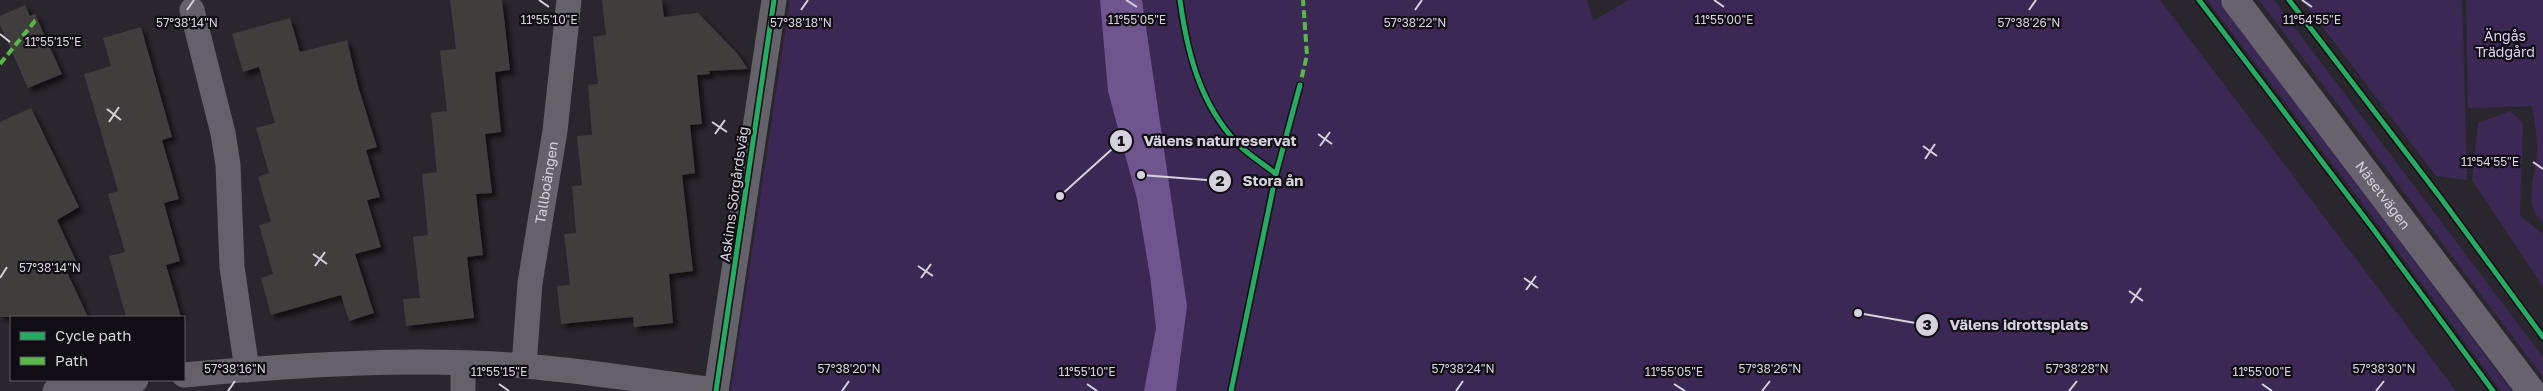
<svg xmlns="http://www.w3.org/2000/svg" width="2543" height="391" viewBox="0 0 2543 391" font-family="'Golos Text',sans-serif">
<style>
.green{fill:#3c2855}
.water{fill:#6e558e}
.building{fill:#403d3d;filter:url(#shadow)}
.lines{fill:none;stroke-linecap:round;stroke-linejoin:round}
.street{stroke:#65616a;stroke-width:25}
.secondary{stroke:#67626e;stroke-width:28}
.quiet{stroke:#58b947;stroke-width:4;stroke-dasharray:8 4;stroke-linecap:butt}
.cycleway-casing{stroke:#100d14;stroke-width:8}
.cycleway{stroke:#26ab63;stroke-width:5}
.ticks{fill:none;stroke:#d6d2dd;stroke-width:2}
.labels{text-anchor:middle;stroke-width:4.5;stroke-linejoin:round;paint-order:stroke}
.park-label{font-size:14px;fill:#dfd1f5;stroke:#100d14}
.street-label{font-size:14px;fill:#d6d2dd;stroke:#100d14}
.ticks-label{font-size:12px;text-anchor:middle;fill:#d6d2dd;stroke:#100d14;stroke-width:4.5;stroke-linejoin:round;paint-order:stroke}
.leader{fill:none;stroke:#d6d2dd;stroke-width:2}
.callout-dot{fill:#d6d2dd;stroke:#100d14;stroke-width:2}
.mark-label{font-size:15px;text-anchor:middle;font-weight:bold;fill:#111}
.callout-label{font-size:15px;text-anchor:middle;font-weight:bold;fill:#d6d2dd;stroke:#100d14;stroke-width:4.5;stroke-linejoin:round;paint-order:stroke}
</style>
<defs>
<filter id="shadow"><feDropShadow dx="4.5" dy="4.5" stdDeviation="2.5" flood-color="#0009"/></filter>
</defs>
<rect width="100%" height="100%" fill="#2a262e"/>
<!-- green -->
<path class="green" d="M790 0H1587L1593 21 1629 0H2160L2456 391H731Z
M2207 0H2219L2512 391H2501L2360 200Z
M2259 0H2274L2543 357V377Z
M2302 0H2462L2467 180 2436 176Z
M2466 0H2543V222C2520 204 2539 169 2537 146 2537 133 2534 119 2532 106L2468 108Z
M2510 111 2523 123 2520 216 2543 234V287L2472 180 2478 123Z"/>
<!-- water -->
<path class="water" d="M1100 0H1142L1187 306 1176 391H1144L1156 328 1150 276 1137 199 1108 91Z"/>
<!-- building -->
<path class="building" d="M450 0H502L510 70 495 72 501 132 485 134 492 193 476 194 483 255 467 257 474 318 406 326 403 299 420 298 413 237 428 235 422 174 437 172 431 113 447 111 440 51 456 49Z
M602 0H662L664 17 698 13 737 53 748 69 709 71 710 74 697 75 702 124 690 125 695 173 682 175 693 271 669 274 673 323 634 327 633 317 561 324 557 286 570 285 564 234 576 233 572 186 582 185 577 136 592 135 588 85 598 84 593 37 606 35Z
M25 5 30 16 35 14 62 74 28 88 0 25V16Z
M290 18 300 52 347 40 358 86 377 147 366 150 380 197 367 200 381 247 355 254 374 313 349 321 341 295 271 315 261 278 273 274 259 225 271 222 258 177 269 173 256 128 275 123 259 67 243 72 232 34Z
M141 27 172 137 162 140 179 199 164 203 180 261 166 265 181 317H126L109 256 125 252 108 194 118 191 84 74 111 66 103 38Z
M31 108 79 207 57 220 78 265 66 270 88 317H0V122Z"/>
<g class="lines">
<!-- street -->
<g class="street">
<path d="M192 10 223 133 228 165 232 267 247 370"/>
<path d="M463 364V391"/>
<path id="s1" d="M524 366 530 283 555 131 569 0"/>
<path d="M184 375C294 365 414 357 524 366 588 371 652 382 716 390"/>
<path d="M55 391 136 380"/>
<path d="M716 391 774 0"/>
</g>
<!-- secondary -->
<path class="secondary" id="s2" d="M2235 0 2531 391"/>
<!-- quiet -->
<path class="quiet" d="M0 64 35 21 39 20
M1299 89 1307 55 1303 0"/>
<!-- cycleway casing -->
<g class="cycleway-casing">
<path id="cycleway" d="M1180 0C1187 52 1200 104 1237 143 1248 155 1264 164 1276 174
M2199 0 2371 226 2493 391
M2289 0 2440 197 2543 337
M716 391 774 0
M1231 391 1276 174 1300 85"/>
</g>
<!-- cycleway -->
<use href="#cycleway" class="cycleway"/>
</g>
<!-- ticks -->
<path class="ticks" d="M539 0 549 7M1126 0 1137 7M1714 0 1724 7M2302 0 2312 7M187 10 194 0M801 10 808 0M1415 10 1422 0M2029 10 2036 0M0 34 10 42M107 109 121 120M109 122 119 107M712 122 727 132M715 134 725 120M1318 134 1332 144M1320 146 1330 132M1923 146 1937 156M1925 159 1935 144M2533 162 2543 169M313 254 327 264M315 266 325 252M918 266 933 276M0 278 7 267M921 278 931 264M1524 278 1538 288M1526 290 1536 276M2129 291 2143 301M2131 303 2141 288M499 384 509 391M1087 384 1097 391M1674 384 1685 391M2262 384 2272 391M228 391 235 381M842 391 849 381M1456 391 1463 381M1762 391 1770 381M2069 391 2077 381M2376 391 2384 381"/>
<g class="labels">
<!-- park labels -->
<g class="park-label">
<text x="2505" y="41">Ängås<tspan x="2505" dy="16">Trädgård</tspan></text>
</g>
<!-- street labels -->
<g class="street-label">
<text dy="5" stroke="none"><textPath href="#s1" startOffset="185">Tallboängen</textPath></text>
<text transform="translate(734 194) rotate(-82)" y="5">Askims Sörgårdsväg</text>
<text dy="5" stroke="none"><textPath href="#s2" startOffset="245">Näsetvägen</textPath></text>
</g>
</g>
<g class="ticks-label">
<text x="1724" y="24">11°55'00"E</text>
<text x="549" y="24">11°55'10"E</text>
<text x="1137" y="24">11°55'05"E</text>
<text x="2312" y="24">11°54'55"E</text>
<text x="187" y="27">57°38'14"N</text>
<text x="801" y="27">57°38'18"N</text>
<text x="1415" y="27">57°38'22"N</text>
<text x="2029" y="27">57°38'26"N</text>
<text x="53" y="46">11°55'15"E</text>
<text x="2490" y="166">11°54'55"E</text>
<text x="50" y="272">57°38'14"N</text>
<text x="235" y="373">57°38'16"N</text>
<text x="849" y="373">57°38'20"N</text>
<text x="1463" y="373">57°38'24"N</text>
<text x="1770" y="373">57°38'26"N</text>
<text x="2077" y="373">57°38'28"N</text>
<text x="2384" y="373">57°38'30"N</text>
<text x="499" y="376">11°55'15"E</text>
<text x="1087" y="376">11°55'10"E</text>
<text x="1674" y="376">11°55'05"E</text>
<text x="2262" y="376">11°55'00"E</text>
</g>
<!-- callouts -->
<path class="leader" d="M1060 196L1121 141M1141 175L1220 181M1858 313L1927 325"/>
<g class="callout-dot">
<circle cx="1060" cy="196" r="5"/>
<circle cx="1141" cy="175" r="5"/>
<circle cx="1858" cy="313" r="5"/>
<circle cx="1121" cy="141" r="12"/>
<circle cx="1220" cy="181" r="12"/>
<circle cx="1927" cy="325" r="12"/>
</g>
<g class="mark-label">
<text x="1121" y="146">1</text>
<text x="1220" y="186">2</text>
<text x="1927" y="330">3</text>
</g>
<g class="callout-label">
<text x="1220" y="146">Välens naturreservat</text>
<text x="1273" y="186">Stora ån</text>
<text x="2019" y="330">Välens idrottsplats</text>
</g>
<!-- legend -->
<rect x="10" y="316" width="175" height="65" fill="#100d14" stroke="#5f5c64"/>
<rect x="20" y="332" width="25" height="8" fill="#26ab63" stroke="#5f5c64"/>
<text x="55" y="341" font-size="15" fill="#d6d2dd">Cycle path</text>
<rect x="20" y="357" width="25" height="8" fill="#58b947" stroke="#5f5c64"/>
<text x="55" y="366" font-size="15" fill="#d6d2dd">Path</text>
</svg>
